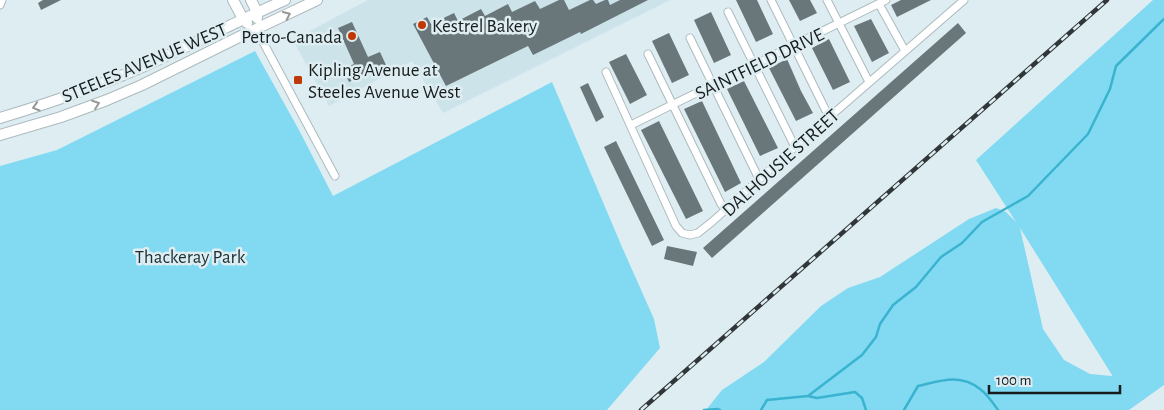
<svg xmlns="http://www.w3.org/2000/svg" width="1164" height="410" viewBox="0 0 1164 410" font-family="'Alegreya Sans',sans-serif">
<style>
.built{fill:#cce3ea}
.green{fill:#81daf2;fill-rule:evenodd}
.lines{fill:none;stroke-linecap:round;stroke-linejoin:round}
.stream{stroke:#39b3cf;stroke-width:2.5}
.building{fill:#69767a}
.street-casing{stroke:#acbabe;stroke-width:9}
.secondary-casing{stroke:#acbabe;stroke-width:12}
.street{stroke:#fff;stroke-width:7}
.secondary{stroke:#fff;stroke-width:10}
.rail-casing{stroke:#313739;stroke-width:4.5}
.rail{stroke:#deedf1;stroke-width:2.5;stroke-dasharray:8;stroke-linecap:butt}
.oneway{stroke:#969899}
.poi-dot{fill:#c03805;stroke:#deedf1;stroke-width:2}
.labels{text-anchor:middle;stroke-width:5;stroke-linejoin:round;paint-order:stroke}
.poi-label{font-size:19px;fill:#161b1c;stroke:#deedf1;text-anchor:start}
.street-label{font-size:19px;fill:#161b1c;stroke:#deedf1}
.park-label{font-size:19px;fill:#1a2e34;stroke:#deedf1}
</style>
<rect width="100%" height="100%" fill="#deedf1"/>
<!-- built -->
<path class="built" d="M368 0H670L443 113 412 61 329 106 293 40Z"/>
<!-- green -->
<path class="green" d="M1153 0H1164V385L1129 410H706L722 390 764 362 821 306 848 288 880 277 969 219 996 208 1006 212 1016 222 976 160ZM1020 228 1112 375V376L1090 374 1064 360 1043 329Z
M255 51 299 130 333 196 552 82 622 247 654 319 660 348 607 410H0V166L57 150Z"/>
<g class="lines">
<!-- stream -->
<path class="stream" d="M808 396 817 398 855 392 862 398 866 410
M704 410 718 409 720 410
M761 410 767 400 808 396 862 355 876 337 880 324 893 305 916 287 941 257 962 243 982 222 1028 196 1088 134 1110 89 1116 66 1164 19
M904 410 918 386C940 381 960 373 980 389 987 394 993 403 998 410"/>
</g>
<!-- building -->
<path class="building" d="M43 0H61L41 10 38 3Z
M559 0H564L569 10 590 0H593L596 4 605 0H608L610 5 620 0H648L581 34 580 32 533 55 528 46 446 86 413 24 427 17 431 24 454 13 458 21 481 9 485 16 508 4 512 12 535 1 540 9Z
M736 0H757L773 34 756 42Z
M789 0H810L817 13 800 21Z
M901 0H931L897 17 891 5Z
M711 12 731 55 714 63 694 20Z
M871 19 889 53 872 62 854 26Z
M352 22 368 57 380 52 386 65 349 82 343 69 354 64 338 28Z
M958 23 966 33 712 258 703 248Z
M669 33 689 75 672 83 652 41Z
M829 39 850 82 833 90 812 48Z
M626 54 647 95 630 104 609 62Z
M787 59 801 91 813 113 796 121 769 68Z
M744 81 778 148 760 156 727 89Z
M588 83 604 117 596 122 580 87Z
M702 101 741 183 725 192 684 109Z
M659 121 703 211 686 219 641 130Z
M616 141 664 240 652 246 604 147Z
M667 246 697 252 693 266 664 259Z"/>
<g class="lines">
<!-- street casing -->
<g class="street-casing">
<path id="street" d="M771 0 829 117
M827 0 869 82
M879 4 905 51
M0 5 2 0
M728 12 795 147
M256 29 335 176
M690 38 759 179
M648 54 721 204 726 209
M606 72 676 226 682 233 690 235 698 233 713 221 795 147 964 0
M631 125 886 0"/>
</g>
<!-- secondary casing -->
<g class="secondary-casing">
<path id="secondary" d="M233 0 243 19 247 23
M251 0 257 12V18
M0 118C50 103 99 86 147 65 193 44 238 21 285 0
M0 135 61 117 107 100 142 85 239 37 317 0"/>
</g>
<!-- street -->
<use href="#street" class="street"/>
<!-- secondary -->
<use href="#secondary" class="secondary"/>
<!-- rail casing -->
<g class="rail-casing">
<path id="rail" d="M641 410 1107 0"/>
</g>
<!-- rail -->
<use href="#rail" class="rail"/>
</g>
<!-- one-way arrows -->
<defs><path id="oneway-chevron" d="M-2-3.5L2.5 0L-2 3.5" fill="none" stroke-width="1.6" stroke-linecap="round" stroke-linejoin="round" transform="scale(1.25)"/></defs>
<g class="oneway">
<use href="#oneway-chevron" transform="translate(287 15) rotate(-25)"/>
<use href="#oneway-chevron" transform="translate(96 104) rotate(-20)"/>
<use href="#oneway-chevron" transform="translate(36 107) rotate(163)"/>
</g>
<!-- markers -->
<g class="poi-dot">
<circle cx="422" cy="25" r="5"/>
<circle cx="352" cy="36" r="5"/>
<rect x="293" y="75" width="10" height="10" rx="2.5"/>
</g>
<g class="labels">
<!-- poi labels -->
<g class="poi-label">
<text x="432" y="32">Kestrel Bakery</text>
<text x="342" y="43" text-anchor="end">Petro-Canada</text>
<text x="308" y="76">Kipling Avenue at<tspan x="308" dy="22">Steeles Avenue West</tspan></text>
</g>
<!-- street labels -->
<g class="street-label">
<text transform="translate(144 62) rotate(-23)" y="7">STEELES AVENUE WEST</text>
<text transform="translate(759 63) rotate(-26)" y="7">SAINTFIELD DRIVE</text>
<text transform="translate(780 162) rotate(-42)" y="7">DALHOUSIE STREET</text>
</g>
<!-- park labels -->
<g class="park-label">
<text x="190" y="263">Thackeray Park</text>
</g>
</g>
<!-- scale -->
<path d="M989 385v8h131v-8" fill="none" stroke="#161b1c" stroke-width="2.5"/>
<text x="996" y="385" font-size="15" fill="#161b1c" stroke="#deedf1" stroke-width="4" paint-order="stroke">100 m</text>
</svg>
